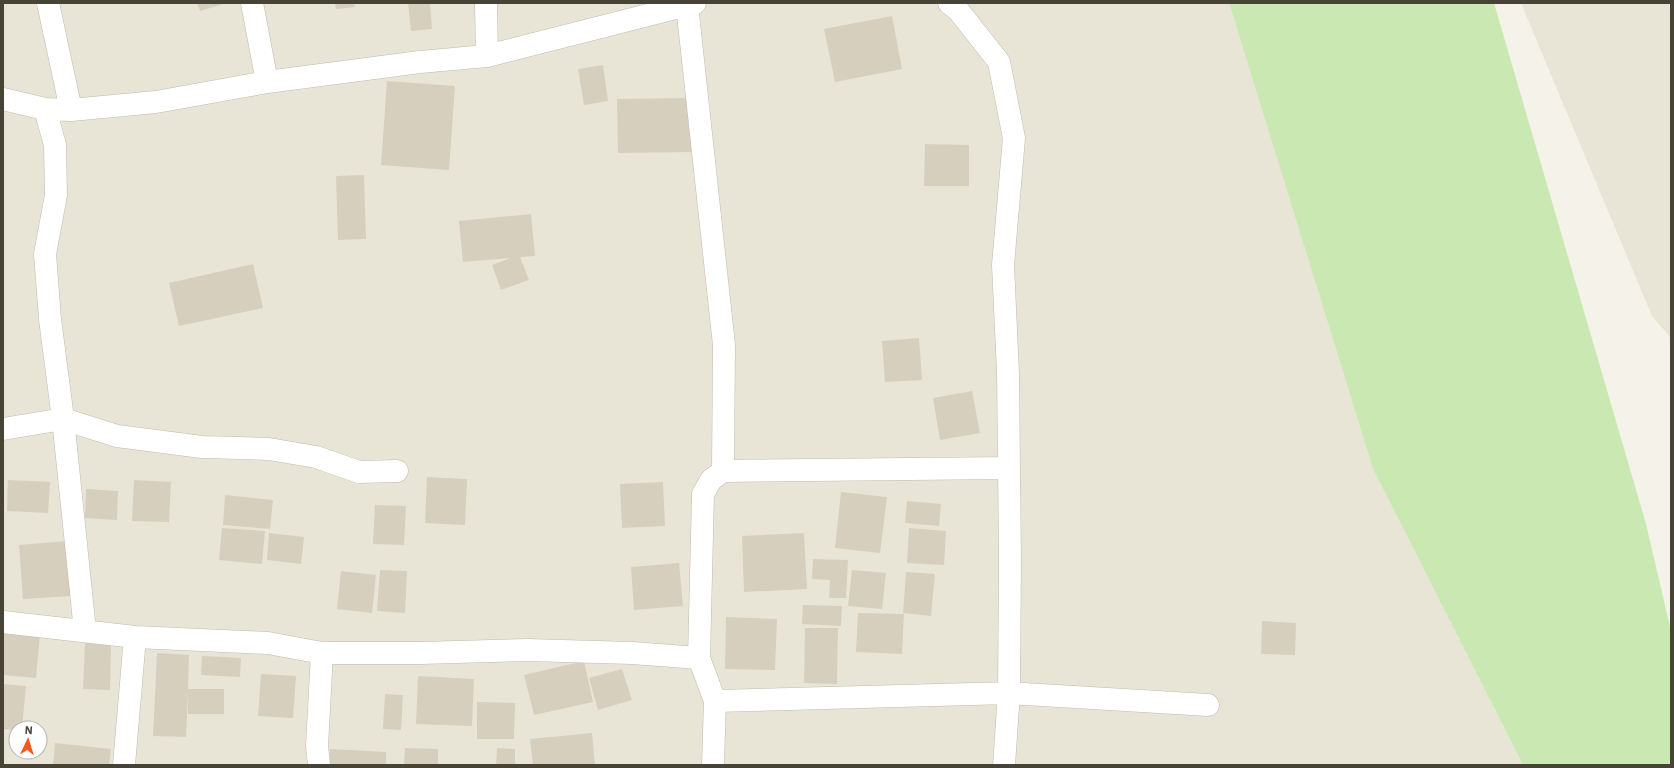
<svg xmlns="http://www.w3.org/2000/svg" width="1674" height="768" viewBox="0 0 1674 768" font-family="'IBM Plex Sans',sans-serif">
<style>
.residential{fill:#e8e5d7;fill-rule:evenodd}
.green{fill:#cae8b2}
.building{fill:#d6cfbe}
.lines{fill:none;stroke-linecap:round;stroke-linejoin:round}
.minor-casing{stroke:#c0bbab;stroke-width:23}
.minor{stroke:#fff;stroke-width:22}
</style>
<rect width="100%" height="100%" fill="#f4f2e9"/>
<!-- residential -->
<path class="residential" d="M3 3H1229L1373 469 1523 765H3ZM16 728H40V752H16Z
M1521 3H1671V338L1652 316Z"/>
<!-- green -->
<path class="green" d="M1229 3H1494L1646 524 1671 631V765H1523L1373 469Z"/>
<!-- building -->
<path class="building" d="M197 3H227L200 11Z
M335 3H354L355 7 336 9Z
M408 3H430L432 29 411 31Z
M892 16 902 69 835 82 824 29Z
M603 65 608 101 584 105 578 69Z
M387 81 455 86 449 170 381 165Z
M691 98 692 152 618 153 617 99Z
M925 144 969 145V186H924Z
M364 175 366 239 338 240 336 176Z
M531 214 535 256 520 257 529 280 501 290 492 265 511 258 463 262 459 221Z
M253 264 263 308 179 326 169 283Z
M919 338 922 380 885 382 882 341Z
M972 391 980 433 940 440 933 398Z
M427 477 467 479 465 525 425 523Z
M8 480 50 482 48 513 7 511Z
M134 480 171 482 169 522 132 521Z
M663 482 665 526 622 528 620 484Z
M86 489 118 491 117 520 85 518Z
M841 492 887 497 880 553 835 548Z
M225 495 273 500 270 529 223 525Z
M907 501 941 504 939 526 905 523Z
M375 505 406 506 404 545 373 544Z
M222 528 265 531 262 564 219 560Z
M909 528 946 531 944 565 907 563Z
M269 533 304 537 301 564 267 560Z
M804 533 807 589 744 592 742 536Z
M68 541 72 596 23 599 19 545Z
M813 559 848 560 846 598H829L830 580 812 579Z
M679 563 683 606 634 610 631 567Z
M380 570 407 571 405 613 377 611Z
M852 570 886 573 882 609 848 606Z
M341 571 376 575 372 613 337 609Z
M906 572 935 574 931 616 903 613Z
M803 605 842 606 841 626 802 624Z
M858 613 904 614 902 654 856 652Z
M726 617 777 619 775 670 725 669Z
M1262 621 1296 623 1295 655 1261 654Z
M805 628H838L837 684 804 683Z
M3 631 40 635 36 678 3 675Z
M85 643 111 644 110 690 83 689Z
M157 653 189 655 188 689H224V714H188V695L186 737 153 736Z
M202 656 241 658 240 677 201 675Z
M584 661 593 702 534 715 524 675Z
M622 669 632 700 598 710 589 678Z
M261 674 296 676 293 718 258 716Z
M418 676 474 679 472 726 416 724Z
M3 684 26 686 22 728H16V730L3 729Z
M385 694 403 695 401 730 383 729Z
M477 702 515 703 514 739H477Z
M592 733 595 765H533L530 739Z
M55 743 111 749 109 765H53Z
M405 748 438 749V765H404Z
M497 748 515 749V765H496Z
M330 749 386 752V765H329Z"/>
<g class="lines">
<!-- minor casing -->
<g class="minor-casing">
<path id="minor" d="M48 3 71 110
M252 3 267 82
M486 3 487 56
M949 3 958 10 999 62 1014 138 1003 265 1008 373 1010 560 1009 693 1004 765
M687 5 724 345 723 471
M3 99 45 109 55 145 56 195 45 254 50 319 63 419 85 631
M45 109 71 110 156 102 267 82 420 62 487 56 695 3
M3 429 63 419 117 436 202 447 269 449 316 457 359 472 397 471
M3 622 135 637 268 643 322 653H420L528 650 632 653 699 658 715 701 713 765
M699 658 703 494 711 480 723 471 1009 468
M715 701 1009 693 1208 705
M124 765 135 637
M319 765 317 746 322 653"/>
</g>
<!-- minor -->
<use href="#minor" class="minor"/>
</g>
<!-- border -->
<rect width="1674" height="768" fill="none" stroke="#484337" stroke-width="8"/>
<!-- north arrow -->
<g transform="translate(28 740) rotate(4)"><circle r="19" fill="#ffffff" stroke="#b6b4af"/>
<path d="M0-3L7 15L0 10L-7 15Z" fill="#f8571c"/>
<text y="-6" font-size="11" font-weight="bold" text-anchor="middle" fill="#484337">N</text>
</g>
</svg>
